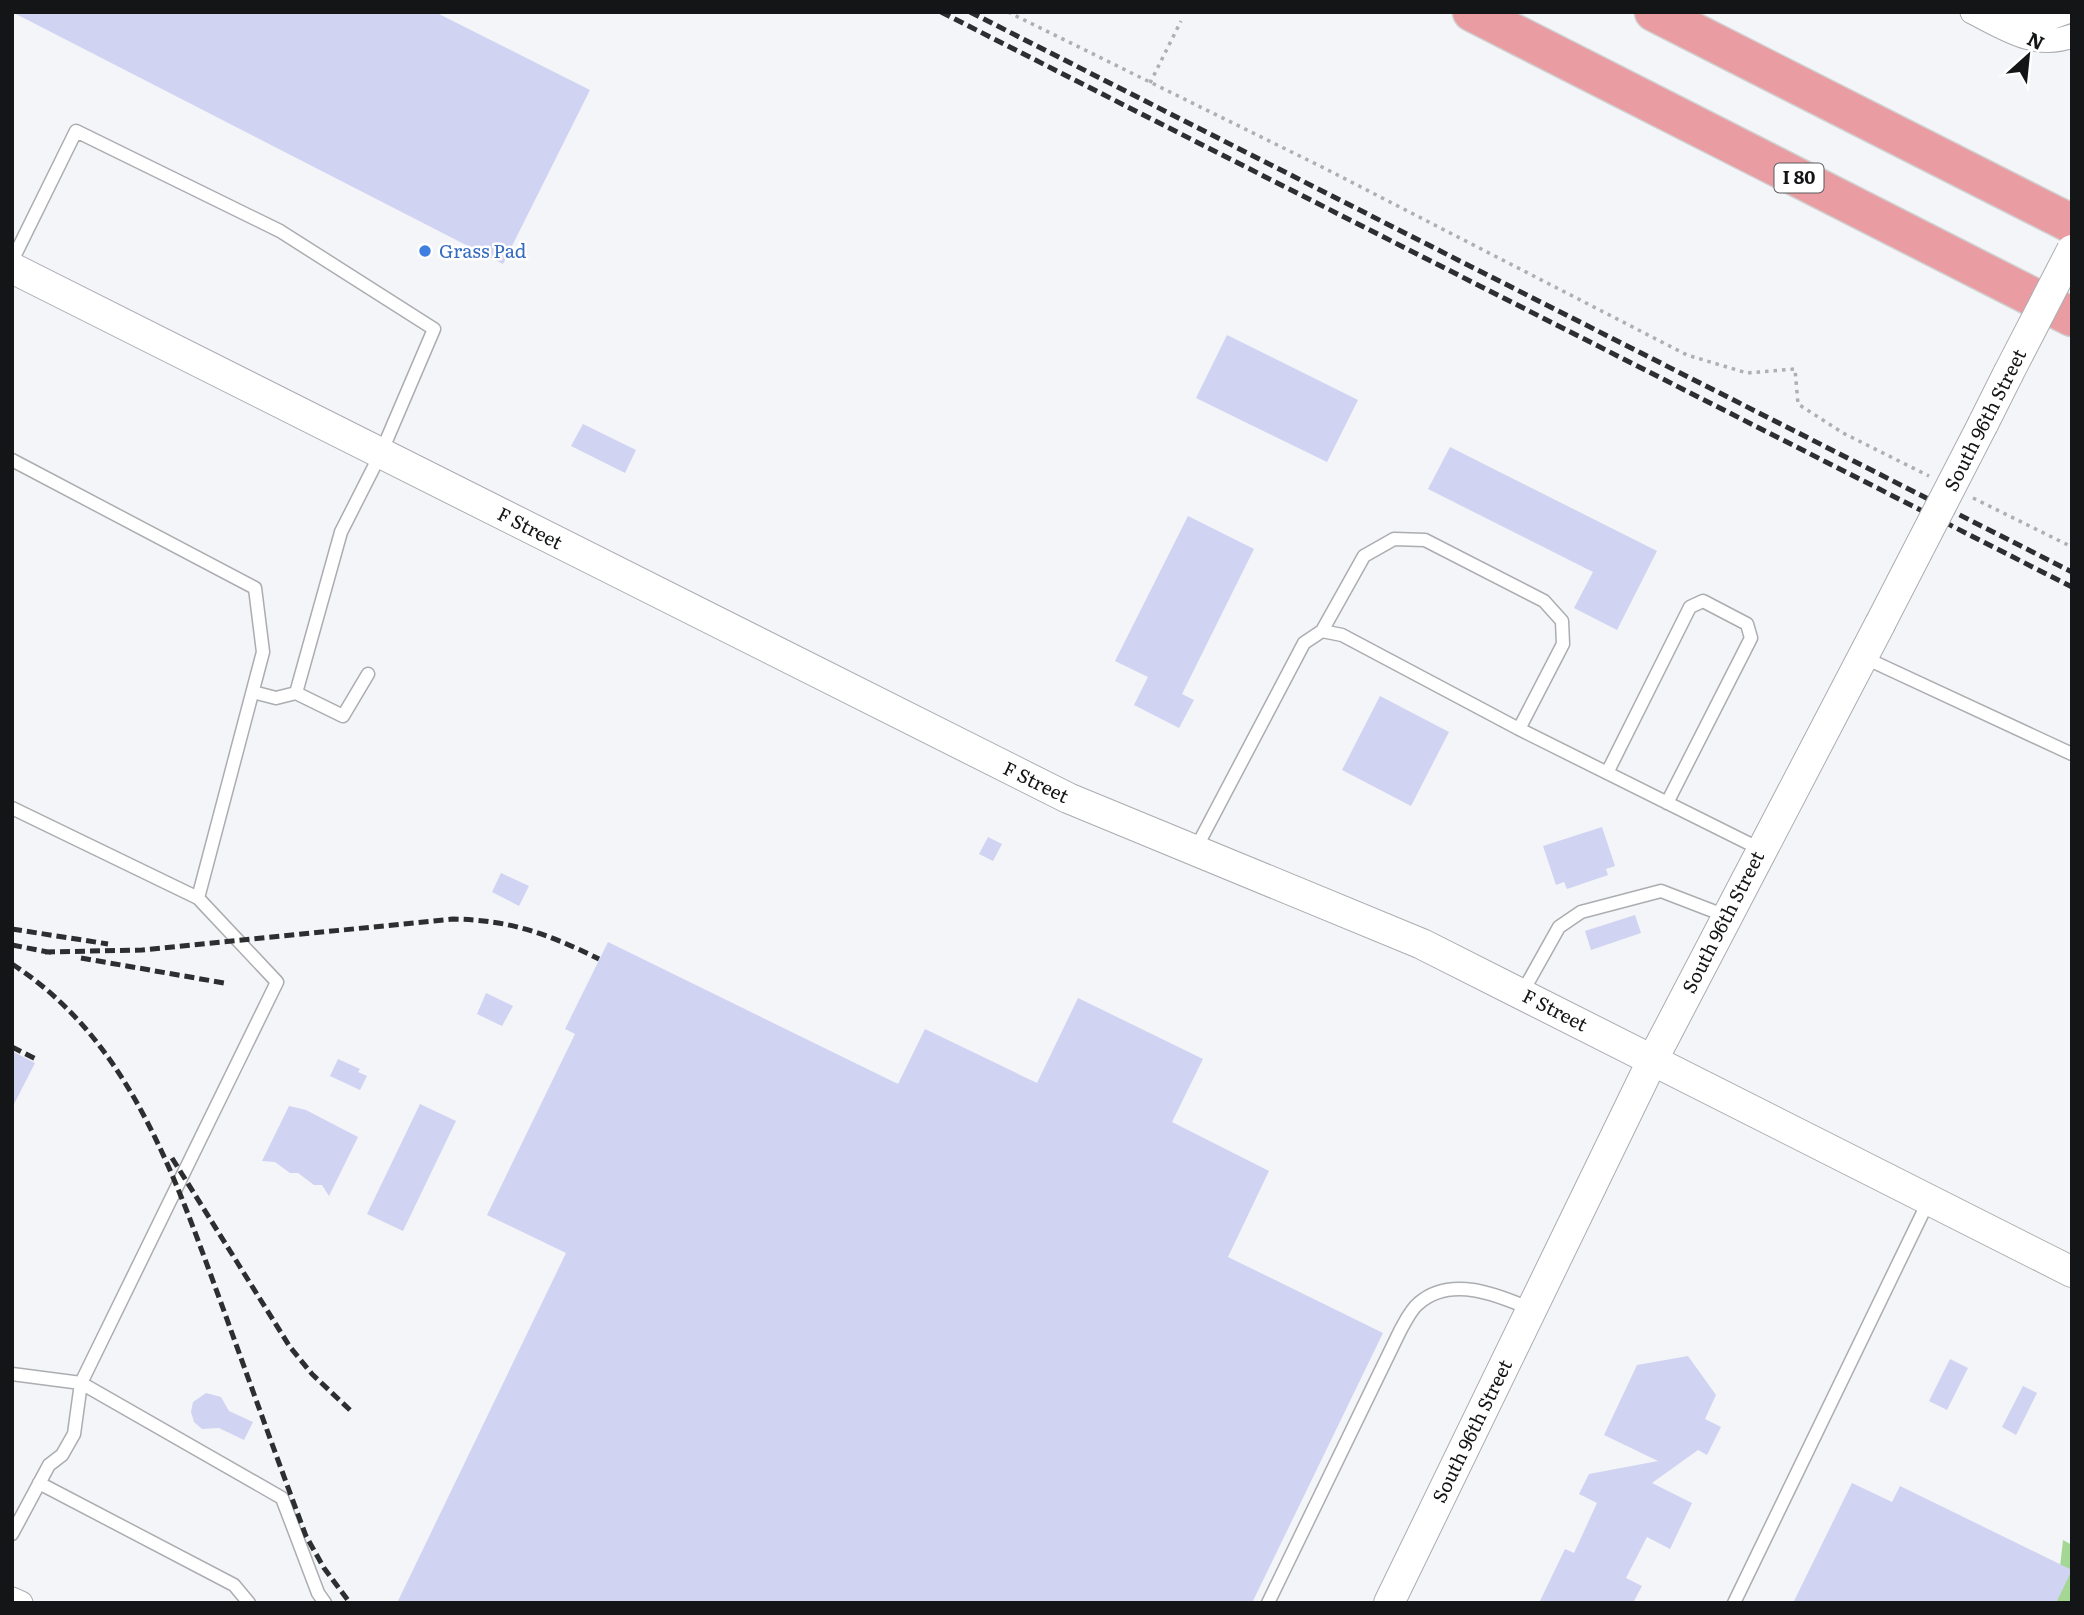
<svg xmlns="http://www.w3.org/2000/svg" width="2084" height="1615" viewBox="0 0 2084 1615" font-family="Literata,serif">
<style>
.forest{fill:#a4d793}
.building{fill:#d1d3f2}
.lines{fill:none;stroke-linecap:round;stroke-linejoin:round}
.service-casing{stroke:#abadb0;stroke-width:15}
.minor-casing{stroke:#abadb0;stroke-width:25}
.tertiary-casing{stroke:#abadb0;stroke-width:32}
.motorway-casing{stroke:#d0d0d0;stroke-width:41}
.path{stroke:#adafb1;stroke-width:3.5;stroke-dasharray:3.5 5;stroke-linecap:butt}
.service{stroke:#fff;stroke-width:12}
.minor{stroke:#fff;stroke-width:23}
.tertiary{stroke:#fff;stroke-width:30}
.motorway{stroke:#ea9ca3;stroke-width:38}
.rail{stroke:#2d2e2f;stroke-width:5;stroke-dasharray:10 5;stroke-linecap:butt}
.tertiary-bridge-casing{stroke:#abadb0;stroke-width:32;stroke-linecap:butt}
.tertiary-bridge{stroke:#fff;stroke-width:30}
.shop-dot{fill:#3f7fe0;stroke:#fff;stroke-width:2.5}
.labels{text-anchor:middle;stroke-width:5;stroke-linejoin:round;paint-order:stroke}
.shield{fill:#fff;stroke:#5a5b5c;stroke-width:2}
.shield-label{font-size:18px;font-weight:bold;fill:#141516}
.shop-label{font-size:19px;fill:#366cbe;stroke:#fff;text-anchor:start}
.street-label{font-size:19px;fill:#141516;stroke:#fff}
</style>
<rect width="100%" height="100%" fill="#f3f5f8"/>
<!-- forest -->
<path class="forest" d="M2063 1540 2072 1545V1603H2056Z"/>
<!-- building -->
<path class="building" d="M12 12H435L590 90 503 264Z
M1227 335 1358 400 1327 462 1196 398Z
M583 424 636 450 625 473 571 446Z
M1450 447 1657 551 1617 630 1574 608 1593 572 1428 489Z
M1188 516 1254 549 1182 694 1194 700 1179 728 1134 705 1148 677 1115 661Z
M1380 696 1449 732 1411 806 1342 770Z
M1602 827 1615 866 1606 869 1608 875 1567 889 1564 882 1556 885 1543 846Z
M988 837 1002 844 993 861 979 854Z
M501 873 529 886 519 906 492 892Z
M1635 915 1641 933 1591 950 1585 931Z
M608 942 898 1084 925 1029 1037 1083 1078 998 1203 1059 1172 1122 1269 1171 1228 1257 1383 1333 1252 1603H397L566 1253 487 1215 575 1034 565 1029Z
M486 993 513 1006 502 1026 477 1014Z
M12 1051 35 1063 12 1108Z
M338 1059 360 1069 358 1072 367 1076 360 1090 330 1076Z
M420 1104 456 1121 403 1231 367 1214Z
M289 1106 306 1110 358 1137 329 1196 322 1185H314L298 1173H290L275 1162 262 1161Z
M1688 1356 1716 1395 1705 1419 1721 1427 1707 1455 1698 1450 1652 1483 1692 1503 1670 1549 1647 1537 1626 1578 1642 1586 1633 1603H1539L1565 1549 1574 1553 1597 1503 1579 1494 1589 1474 1658 1461 1604 1435 1637 1365Z
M1950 1359 1968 1368 1947 1410 1929 1401Z
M2023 1386 2037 1393 2016 1435 2002 1427Z
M206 1393 221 1397 229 1411 253 1422 244 1440 219 1428 202 1429 194 1422 191 1412 193 1402Z
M1852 1483 1892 1502 1900 1486 2072 1570 2056 1603H1793Z"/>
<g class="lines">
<!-- service casing -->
<g class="service-casing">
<path id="service" d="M12 261 76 131 280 231 434 329 381 453 341 532 296 693
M12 460 255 588 263 652 198 898
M1322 631 1364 556 1394 539 1425 540 1544 601 1562 621 1563 644 1519 729
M1863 657 2072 754
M253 692 276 698 296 693 343 716 368 674
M1607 773 1690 607 1703 601 1747 624 1751 638 1667 803
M12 808 198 898 277 982 81 1383 74 1434 62 1455 49 1465 12 1534
M1194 852 1304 643 1322 631 1342 635 1519 729 1760 849
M1522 993 1559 927 1581 912 1661 891 1726 916
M12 1374 81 1383 282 1498 318 1593 325 1603
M39 1483 234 1585 249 1603
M1268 1603 1400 1331C1405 1322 1411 1309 1419 1303 1451 1275 1498 1295 1531 1309
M1734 1603 1929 1200"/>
</g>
<!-- minor casing -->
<g class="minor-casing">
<path id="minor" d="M1972 12C2004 28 2035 50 2072 36
M2001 22 2037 23 2067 12
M12 1599 21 1603"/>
</g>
<!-- tertiary casing -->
<g class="tertiary-casing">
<path id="tertiary" d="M12 268 1068 798 1422 944 2072 1272
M1983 424 2008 374
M1389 1603 1653 1059 1880 624"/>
</g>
<!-- motorway casing -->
<g class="motorway-casing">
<path id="motorway" d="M1472 12 2072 317
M1654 12 2072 224"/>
</g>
<!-- path -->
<path class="path" d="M1008 12 1326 169 1687 355 1747 373 1795 369 1798 404 1843 433 1929 476
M1150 83 1181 21
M1973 498 2072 547"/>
<!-- service -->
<use href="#service" class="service"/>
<!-- minor -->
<use href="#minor" class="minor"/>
<!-- tertiary -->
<use href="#tertiary" class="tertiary"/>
<!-- motorway -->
<use href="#motorway" class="motorway"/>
<!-- rail -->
<path class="rail" d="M941 12 2072 587
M970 12 2072 572
M12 929 108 944
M12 945 53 953
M45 952 142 950 453 919C511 920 548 934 599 959
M81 958 224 983
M12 964C133 1042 177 1184 224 1311 251 1386 278 1461 306 1536L324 1568 350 1603
M12 1047 36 1059
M172 1158 290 1347 312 1374 351 1411"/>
<!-- tertiary-bridge casing -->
<g class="tertiary-bridge-casing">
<path id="tertiary-bridge" d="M2008 374 2072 250
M1880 624 1983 424"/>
</g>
<!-- tertiary-bridge -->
<use href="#tertiary-bridge" class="tertiary-bridge"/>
</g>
<!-- markers -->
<circle class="shop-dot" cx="425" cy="251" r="7"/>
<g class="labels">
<!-- shield labels -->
<rect class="shield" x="1774.5" y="163.5" width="49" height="29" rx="5"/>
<g class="shield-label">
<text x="1799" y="184">I 80</text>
</g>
<!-- shop labels -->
<g class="shop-label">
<text x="439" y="258">Grass Pad</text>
</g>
<!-- street labels -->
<g class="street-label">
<text transform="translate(1985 420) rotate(-63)" y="7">South 96th Street</text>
<text transform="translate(530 528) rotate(27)" y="7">F Street</text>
<text transform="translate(1036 782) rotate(26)" y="7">F Street</text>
<text transform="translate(1723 922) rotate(-63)" y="7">South 96th Street</text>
<text transform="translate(1555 1010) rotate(27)" y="7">F Street</text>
<text transform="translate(1472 1431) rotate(-64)" y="7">South 96th Street</text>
</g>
</g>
<!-- border -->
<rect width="2084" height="1615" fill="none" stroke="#141516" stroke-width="28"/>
<!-- north arrow -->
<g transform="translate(2028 56) rotate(27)" stroke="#ffffff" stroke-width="5" paint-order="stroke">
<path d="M0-5L12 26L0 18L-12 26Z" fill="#141516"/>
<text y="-10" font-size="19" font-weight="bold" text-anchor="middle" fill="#141516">N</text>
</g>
</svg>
